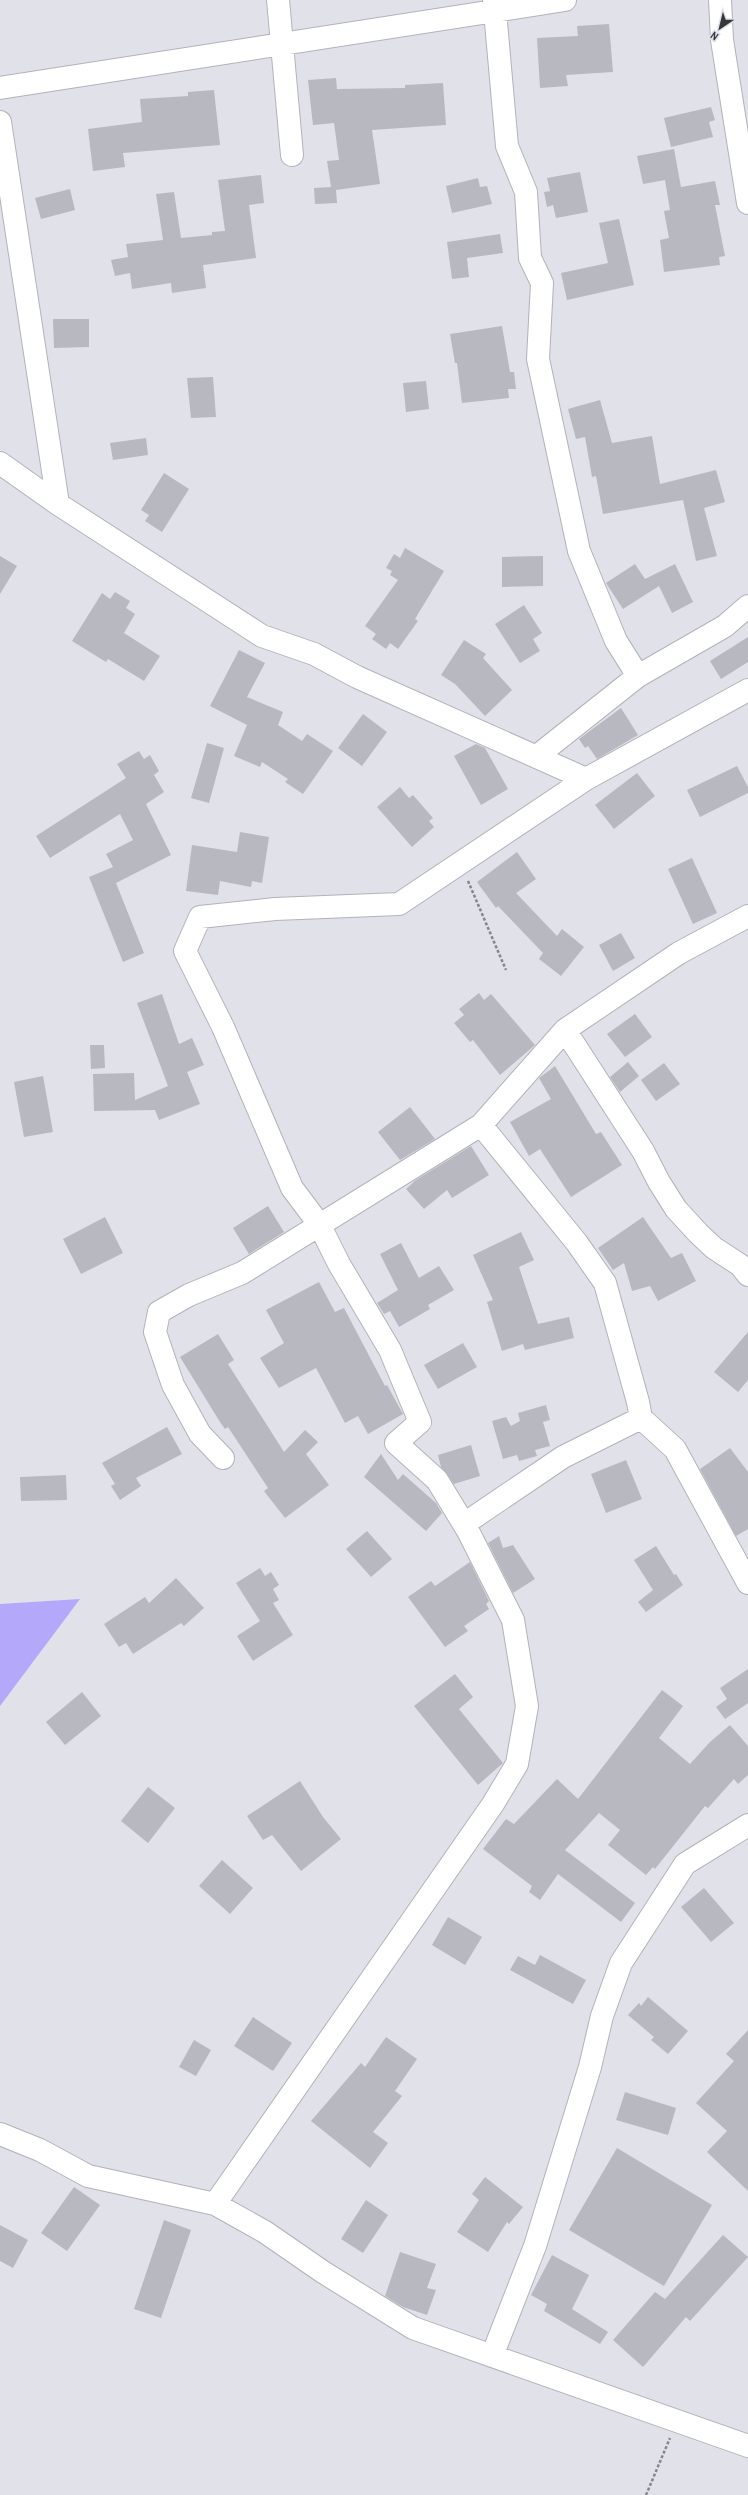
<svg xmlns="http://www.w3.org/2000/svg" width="748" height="2495" viewBox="0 0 748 2495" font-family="'Archivo Narrow',sans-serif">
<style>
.forest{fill:#b4a8fa}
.building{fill:#b8b8c0}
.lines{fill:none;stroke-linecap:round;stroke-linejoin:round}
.minor-casing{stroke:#b3b2bb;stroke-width:24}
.path{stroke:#85858b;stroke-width:2.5;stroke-dasharray:3 2;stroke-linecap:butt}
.minor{stroke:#fff;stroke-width:22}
</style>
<rect width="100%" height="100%" fill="#e1e1ea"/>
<!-- forest -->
<path class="forest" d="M80 1599 0 1706V1604Z"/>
<!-- building -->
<path class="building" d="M609 24 613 72 566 75 568 86 540 88 537 38 578 36 577 26Z
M336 78 337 89 405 88V85L443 83 446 125 372 130 380 184 336 190 337 203 315 204 314 188 331 187 327 161 339 160 334 123 313 125 308 80Z
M214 90 220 145 123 153 125 167 93 171 88 129 142 122 140 99 188 96V92Z
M711 107 715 120 709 122 713 137 671 147 664 118Z
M674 149 681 187 715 181 720 205H715L725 256 719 257 720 265 664 272 660 240 669 238 664 211 670 210 665 180 643 184 637 156Z
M580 172 588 212 556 218 553 205 547 207 544 192 550 191 547 178Z
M261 175 264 203 249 205 256 258 203 265 206 288 172 293 171 283 132 289 130 273 115 276 111 260 128 257 126 244 163 240 156 194 174 192 181 238 212 235V232L225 231 218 180Z
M478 178 480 187 487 186 492 204 452 213 446 186Z
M70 189 75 210 41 219 35 198Z
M619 219 634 285 567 300 561 273 608 263 599 223Z
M500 234 503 253 467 258 469 277 452 279 447 242Z
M53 319H89V347L54 348Z
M502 326 510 372H514L516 389H508L509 398 462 403 457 363H455L450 334Z
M213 377 216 417 191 418 187 378Z
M426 381 429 409 406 412 403 383Z
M600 400 612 443 652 436 660 484 716 470 725 502 704 508 717 556 696 561 683 500 603 514 596 476 592 477 585 437 576 439 568 409Z
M146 438 148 455 113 460 110 443Z
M164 473 189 489 162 532 145 521 149 515 141 510Z
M405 548 444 571 415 619 418 621 398 649 390 643 386 649 372 639 376 634 365 626 398 580 390 575 392 571 386 568 394 554 400 558Z
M0 556 17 566 0 594Z
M543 556V586L502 587V557Z
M635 564 645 579 675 564 693 602 672 613 659 586 623 609 606 583Z
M115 592 130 601 126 608 135 614 124 633 160 656 144 681 108 659 106 662 72 641 102 593 110 599Z
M524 605 542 633 533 639 540 651 520 663 495 624Z
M748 637V662L721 679 710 661Z
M464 640 486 654 483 658 512 690 485 716 455 684 441 675Z
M239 650 265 663 247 697 283 712 278 725 302 741 307 734 333 751 303 794 285 782 288 779 262 762 260 767 234 756 247 725 210 706Z
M621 708 638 735 597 759 588 746 585 748 579 739Z
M363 714 387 732 362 766 338 748Z
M207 743 224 748 209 803 191 798Z
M476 744 485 748 508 789 481 805 454 756Z
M139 751 144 759 150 755 159 771 154 775 164 792 146 804 171 855 116 883 144 953 123 962 89 877 113 867 106 854 133 840 120 814 50 858 36 836 126 778 117 764Z
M737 766 748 787V793L700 817 687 790Z
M637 773 655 796 614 829 595 805Z
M400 787 409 798 413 795 433 818 429 821 434 827 412 847 377 807Z
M240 832 269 837 262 883 252 881 251 887 220 881 218 895 186 891 192 845 237 852Z
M517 852 536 879 516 893 557 936 562 929 584 947 561 976 539 959 543 953 498 906 496 908 477 882Z
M692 858 717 913 693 924 668 869Z
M621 933 635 958 613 971 599 945Z
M479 993 484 1000 491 994 535 1045 500 1075 473 1040 470 1042 454 1023 464 1015 459 1009Z
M162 994 179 1044 192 1038 204 1065 187 1072 200 1104 159 1120 155 1110 94 1111 93 1074 134 1073 135 1100 168 1086 137 1003Z
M635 1014 652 1037 625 1057 607 1034Z
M90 1045H104L105 1068 91 1069Z
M628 1062 639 1076 620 1092 610 1077Z
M664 1063 680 1084 656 1101 641 1080Z
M555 1066 596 1134 601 1132 622 1165 571 1197 540 1149 529 1156 510 1122 551 1099 539 1078Z
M43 1076 53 1132 24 1137 14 1082Z
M410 1107 435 1139 400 1160 378 1132Z
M471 1146 489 1175 452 1198 447 1190 424 1209 406 1189 416 1180Z
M268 1206 284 1232 249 1254 233 1228Z
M105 1217 123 1253 81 1274 63 1239Z
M643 1217 671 1258 682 1253 696 1281 658 1301 650 1286 632 1291 624 1263 613 1270 598 1248Z
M521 1232 534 1260 519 1267 538 1324 569 1317 574 1338 525 1350 523 1344 502 1351 487 1302 493 1300 473 1255Z
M401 1243 419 1278 439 1266 454 1290 428 1305 430 1309 399 1327 390 1311 384 1314 377 1303 398 1290 380 1254Z
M319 1282 335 1312 344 1308 385 1386 387 1385 403 1414 368 1434 358 1416 345 1423 316 1368 279 1388 260 1358 284 1343 266 1310Z
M748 1332V1380L738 1392 714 1372Z
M218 1334 234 1360 228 1364 284 1452 305 1430 318 1442 306 1454 329 1485 285 1518 264 1491 268 1488 228 1427 225 1429 220 1422 180 1357Z
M463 1343 477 1367 438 1389 424 1365Z
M546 1405 550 1420 543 1422 550 1446 535 1450 537 1456 519 1461 517 1455 503 1459 492 1421 506 1417 511 1426 520 1421 518 1413Z
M167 1427 182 1454 136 1478 141 1486 120 1500 111 1486 115 1484 102 1463Z
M471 1445 480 1476 454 1484 441 1467 438 1455Z
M730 1448 748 1472V1529L736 1536 700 1469Z
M381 1454 398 1480 403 1474 436 1503 442 1513 426 1531 364 1477Z
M626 1460 642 1499 606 1513 591 1474Z
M66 1475 67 1500 21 1501 20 1477Z
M367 1531 392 1559 371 1577 346 1549Z
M499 1536 503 1548 513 1545 535 1579 513 1593 488 1543Z
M656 1546 674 1575 676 1574 683 1585 646 1612 638 1602 653 1590 634 1560Z
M470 1562 489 1601 486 1604 489 1609 464 1626 468 1631 445 1647 408 1597 431 1581 435 1586Z
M260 1568 265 1576 271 1572 279 1585 273 1589 279 1600 273 1603 293 1635 253 1661 237 1636 260 1621 236 1583Z
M176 1578 204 1608 184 1626 181 1623 133 1654 126 1643 119 1647 104 1624 145 1597 149 1603Z
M748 1669V1703L725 1719 716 1707 727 1699 720 1688Z
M455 1674 473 1697 459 1709 503 1763 478 1785 414 1706Z
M662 1690 683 1706 659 1738 690 1764 710 1742 730 1725 748 1746V1775L738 1784 734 1779 708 1808 705 1806 655 1869 653 1867 646 1875 608 1845 620 1830 599 1813 565 1850 635 1903 621 1922 558 1874 540 1900 529 1892 532 1886 483 1849 506 1819 514 1824 557 1779 578 1799Z
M82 1692 101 1716 65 1745 46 1722Z
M300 1781 323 1817 341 1839 301 1871 272 1835 263 1840 247 1816Z
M148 1787 175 1808 148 1843 121 1821Z
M222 1860 253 1888 230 1914 199 1886Z
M704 1888 734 1923 711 1942 681 1907Z
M448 1917 482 1937 465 1965 432 1945Z
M540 1955 586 1980 573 2004 510 1970 518 1956 535 1965Z
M648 1997 688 2031 668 2054 651 2040 654 2037 628 2015 639 2003 641 2006Z
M253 2017 292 2043 273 2071 234 2046Z
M748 2030V2191L707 2152 727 2131 696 2103 734 2061 726 2054Z
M386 2037 417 2059 395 2091 402 2096 373 2132 388 2143 370 2168 311 2121 361 2063 365 2067Z
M194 2040 211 2050 196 2076 179 2067Z
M625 2092 676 2108 668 2135 616 2120Z
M617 2148 712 2205 664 2286 569 2230Z
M485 2177 523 2207 509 2224 507 2222 488 2252 457 2232 479 2200 472 2194Z
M74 2187 100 2205 67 2251 41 2233Z
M366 2200 388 2215 363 2253 341 2239Z
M164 2220 191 2230 161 2318 134 2309Z
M0 2225 28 2240 13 2268 0 2261Z
M723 2235 748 2257 690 2321 686 2317 643 2367 613 2340 655 2292 665 2299Z
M400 2252 436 2264 427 2288 436 2290 427 2315 403 2307 385 2296Z
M552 2255 589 2275 572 2309 608 2332 600 2344 544 2311 547 2304 531 2295Z"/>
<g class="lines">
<!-- minor casing -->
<g class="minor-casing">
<path id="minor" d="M278 0 292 155
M494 0 507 146 526 192 530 258 542 283 538 359 579 551 616 641 638 676
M720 0 722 40 748 203
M0 88 565 0
M0 122 58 504
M0 463 58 504 262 636 314 654 357 677 586 779
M537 756 638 676 725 626 748 606
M565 1030 643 1151 659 1182 676 1209 698 1233 714 1248 740 1265 748 1275
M481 1125 577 1243 605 1283 638 1402 641 1418 675 1449 748 1583
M223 1458 200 1434 173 1385 155 1332 159 1312 189 1295 242 1273 481 1125 565 1030 679 953 748 916
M464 1524 563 1457 641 1418
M0 2134 40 2150 88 2176 215 2204 265 2232 323 2272 413 2328 748 2446
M215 2204 493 1804 517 1764 527 1706 513 1620 468 1531 437 1480 396 1443 420 1422 390 1350 339 1264 319 1224 292 1188 223 1027 185 951 200 917 275 909 399 904 586 779 748 690
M492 2356 535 2246 590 2067 602 2016 621 1963 685 1864 748 1825"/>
</g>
<!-- path -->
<path class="path" d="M468 881 506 970
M646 2495 670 2438"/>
<!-- minor -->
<use href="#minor" class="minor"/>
</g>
<!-- north arrow -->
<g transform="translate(720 28) rotate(215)" stroke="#e1e1ea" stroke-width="3" paint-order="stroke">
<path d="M0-3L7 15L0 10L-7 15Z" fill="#37363a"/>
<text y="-6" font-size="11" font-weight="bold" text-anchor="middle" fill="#37363a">N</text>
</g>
</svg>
